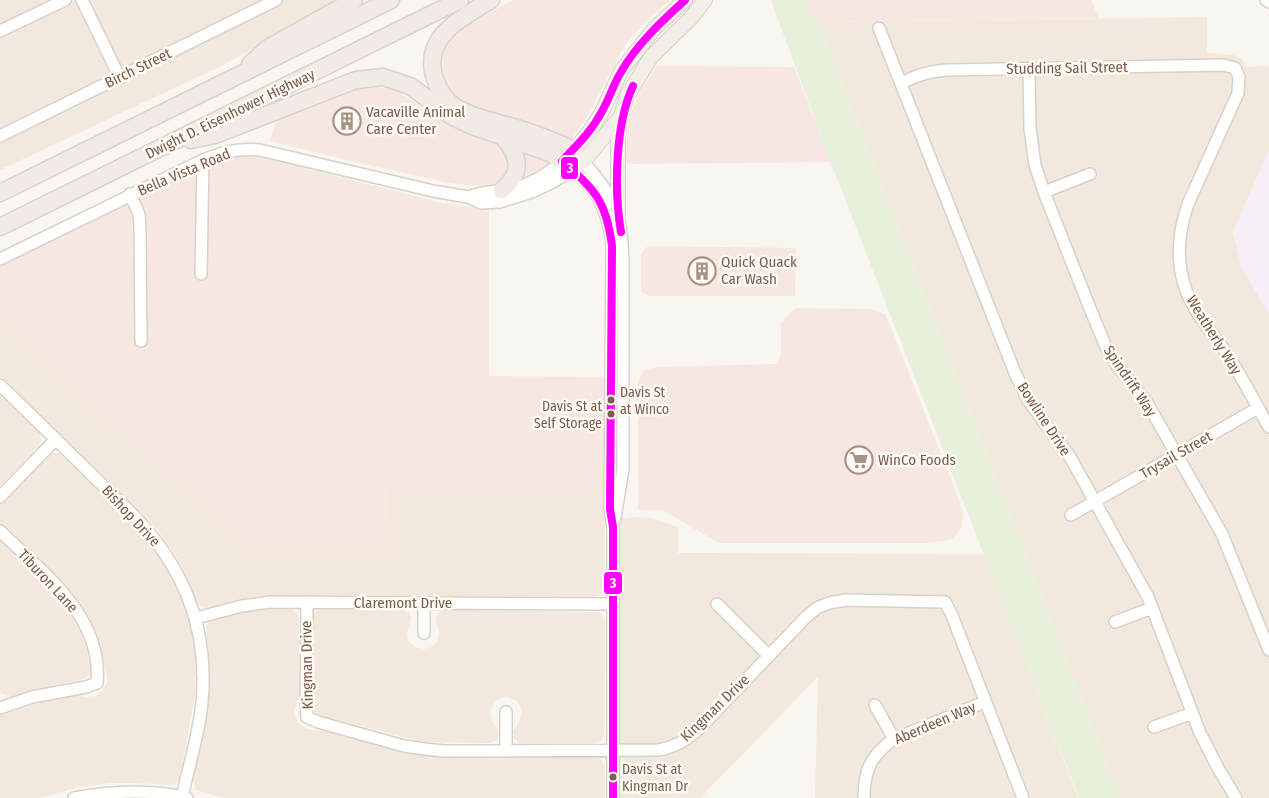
<svg xmlns="http://www.w3.org/2000/svg" width="1269" height="798" viewBox="0 0 1269 798" font-family="'Fira Sans Condensed',sans-serif">
<style>
.residential{fill:#f2e8de}
.commercial{fill:#f6e8e1}
.education{fill:#f6eef6}
.green{fill:#e7f0db}
.lines{fill:none;stroke-linecap:round;stroke-linejoin:round}
.minor-casing{stroke:#d7d1cb;stroke-width:14}
.major-casing{stroke:#dad1cc;stroke-width:16}
.highway-casing{stroke:#dad1cc;stroke-width:19}
.minor{stroke:#fefefd;stroke-width:11}
.major{stroke:#f3eee8;stroke-width:14}
.highway{stroke:#f2eae7;stroke-width:16}
.bus-1-casing{stroke:#fffaf3;stroke-width:11}
.bus-1{stroke:#f0f;stroke-width:8}
.bus-dot{fill:#7a5c4d;stroke:#fffaf3;stroke-width:2}
.labels{text-anchor:middle;stroke-width:5;stroke-linejoin:round;paint-order:stroke}
.bus-label{font-size:14px;fill:#7a5c4d;stroke:#fffaf3;text-anchor:start}
.street-label{font-size:15px;fill:#7a5c4d;stroke:#fffaf3}
.poi-label{font-size:15px;fill:#7a5c4d;stroke:#fffaf3;text-anchor:start}
.line-badge{stroke:#fffaf3;stroke-width:2}
.badge-label{font-size:14px;text-anchor:middle;font-weight:bold;fill:#fff}
</style>
<rect width="100%" height="100%" fill="#f9f5f0"/>
<!-- residential -->
<path class="residential" d="M0 0H344L221 66 0 170Z
M1207 17V53L1233 55 1242 59 1247 67 1269 66V150L1233 232 1242 268 1269 314V798H1120L818 22Z
M0 312 245 548 388 487 605 489 604 591 599 596 592 597 268 595 251 597 207 608 203 607 197 602 187 577 175 554 154 525 0 376Z
M0 395 39 432 41 438 39 446 0 486Z
M52 453H59L63 456 135 525 160 556 174 582 184 604 191 631 195 656V695L180 776 178 782 172 785 137 783H109L76 788 41 798H0V715L28 706 62 697 75 695 86 697 95 696 103 690 107 682V676L97 636 89 618 78 600 0 523V505Z
M633 517 652 518 678 527V553L985 554 1078 798H815L818 677 700 798H619V519Z
M0 541 61 601 71 614 82 634 88 654 91 671 89 676 85 679 36 689 11 697 1 693 0 690Z
M273 608 292 609 299 616V695L294 712 297 722 306 729 324 731 399 751 426 756 596 757 601 759 604 764 605 798H222L196 790 193 780 209 696V666L206 626 211 621 243 612Z
M321 609H403L409 613 411 618 407 632 408 641 415 647 424 649 432 647 437 642 439 631 436 622V617L439 612 444 610 599 612 602 615 605 621 604 736 601 741 595 743H519L514 738 513 731 520 721 522 710 517 701 507 697 496 700 490 711 491 719 498 729 499 734 497 740 490 743 423 742 319 715 314 712 312 706V619L315 612Z"/>
<!-- commercial -->
<path class="commercial" d="M513 0H670L648 19 626 44 620 54 584 122 549 168 521 183 473 186 449 183 343 159 270 141 276 120 352 90 369 86 395 90 450 125 464 102 451 91 443 74 442 63 444 51 452 37 460 29Z
M807 0H1091L1099 18 818 22 811 19Z
M656 66 794 67 831 162 634 164 624 162V145L630 115 639 93Z
M237 156 263 157 442 203 462 206 489 207V376L606 377 605 489 388 487 387 549 245 548 0 312V266L209 163 222 158Z
M648 246 796 248 795 296H649L641 291V254Z
M795 308 872 309 886 315 958 497 963 513 962 526 958 533 950 540 926 543H719L662 510H638V381L644 370 658 367 776 364 781 354V323Z"/>
<!-- education -->
<path class="education" d="M1269 150V314L1242 268 1233 232Z"/>
<!-- green -->
<path class="green" d="M771 0H807L811 19 818 22 1120 798H1079L831 163Z"/>
<g class="lines">
<!-- minor casing -->
<g class="minor-casing">
<path id="minor" d="M82 0 120 78
M1266 0 1269 2
M879 28 1015 373 1028 400 1070 457 1148 597 1200 733 1218 768 1236 798
M0 31 65 0
M1029 69 1030 128 1035 165 1044 192 1091 311 1106 347 1118 367 1146 401 1222 534 1269 650
M902 83C916 75 931 71 947 70L1223 65 1235 68 1239 77 1238 93 1188 204C1176 238 1175 275 1194 307 1203 324 1217 338 1227 354 1242 377 1255 403 1269 427
M0 136 276 0
M578 155C593 173 611 193 618 216 622 230 622 245 623 259V469L615 518
M562 161C572 170 584 178 592 188 604 204 610 226 612 246L610 509 613 527V798
M1044 192 1090 174
M130 194 139 214 140 227 141 341
M468 197C485 190 501 192 518 187 535 182 554 170 566 158
M0 259 203 160C224 152 237 148 260 150L433 191 468 197 481 203 500 202 532 192 553 182 578 166
M201 274 203 160
M0 385C32 416 64 447 95 478 112 495 131 511 146 529 183 572 203 622 203 678 204 719 190 759 182 798
M0 497 56 439
M1071 515 1258 408
M0 531C43 573 103 616 97 683L86 687 32 697 0 708
M307 602 306 704 307 717 318 722 404 746 424 749 445 751 658 750C676 747 686 740 700 728L806 617 817 608 829 603 846 600 945 602 951 613 1023 798
M424 603V633
M717 604 769 656
M196 618 242 606 270 602 612 604
M1115 622 1152 608
M875 705 894 739
M1154 727 1192 713
M506 751V712
M74 798C111 791 151 789 187 798
M864 798C864 770 871 755 894 739L985 702"/>
</g>
<!-- major casing -->
<g class="major-casing">
<path id="major" d="M574 150 590 131 602 112 621 71 654 29 685 0
M584 161 621 116 627 96 651 57 690 19 705 0
M618 215V135L620 119"/>
</g>
<!-- highway casing -->
<g class="highway-casing">
<path id="highway" d="M491 0C464 17 426 34 433 72 436 84 440 94 449 102 466 117 492 120 513 127 534 133 554 141 574 150
M250 64 268 48 354 0
M502 136C519 155 524 172 502 190
M191 140 215 135 356 80 383 77 410 86 453 117 475 127 550 153 562 161
M0 193 391 0
M0 227 460 0"/>
</g>
<!-- minor -->
<use href="#minor" class="minor"/>
<!-- major -->
<use href="#major" class="major"/>
<!-- highway -->
<use href="#highway" class="highway"/>
<!-- bus-1 casing -->
<g class="bus-1-casing">
<path id="bus-1" d="M621 232C614 190 615 125 633 86
M613 798V527L610 509 612 246C606 200 595 190 562 161 576 146 591 132 601 113 609 100 613 85 621 72 637 44 662 21 685 0"/>
</g>
<!-- bus-1 -->
<use href="#bus-1" class="bus-1"/>
</g>
<!-- icons -->
<defs>
<g id="building-ring" transform="scale(1.4375)"><circle r="9.5" fill="#fffaf3" stroke="#a69286" stroke-width="1.5"/><path d="M-4-6H4V6H1V3H-1V6H-4ZM-2.5-4.3h1.7v1.8h-1.7ZM.8-4.3h1.7v1.8H.8ZM-2.5-1h1.7V.8h-1.7ZM.8-1h1.7V.8H.8Z" fill="#a69286"/></g>
<g id="supermarket-ring" transform="scale(1.4375)"><circle r="9.5" fill="#fffaf3" stroke="#a69286" stroke-width="1.5"/><path d="M-6-5.5h2.5l.6 2H6L4.5 2H-2.5L-4.4-4H-6ZM-1.5 3.2a1.3 1.3 0 1 0 .1 0ZM3 3.2a1.3 1.3 0 1 0 .1 0Z" fill="#a69286"/></g>
</defs>
<g fill-rule="evenodd">
<use href="#building-ring" x="347" y="121"/>
<use href="#building-ring" x="702" y="271"/>
<use href="#supermarket-ring" x="859" y="460"/>
</g>
<!-- markers -->
<g class="bus-dot">
<circle cx="611" cy="400" r="4.5"/>
<circle cx="611" cy="414" r="4.5"/>
<circle cx="613" cy="777" r="4.5"/>
</g>
<g class="labels">
<!-- bus labels -->
<g class="bus-label">
<text x="620" y="397">Davis St<tspan x="620" dy="17">at Winco</tspan></text>
<text x="602" y="411" text-anchor="end">Davis St at<tspan x="602" dy="17">Self Storage</tspan></text>
<text x="622" y="774">Davis St at<tspan x="622" dy="17">Kingman Dr</tspan></text>
</g>
<!-- street labels -->
<g class="street-label">
<text transform="translate(138 68) rotate(-26)" y="5">Birch Street</text>
<text transform="translate(1067 68) rotate(-1)" y="5">Studding Sail Street</text>
<text transform="translate(230 114) rotate(-26)" y="5">Dwight D. Eisenhower Highway</text>
<text transform="translate(184 172) rotate(-23)" y="5">Bella Vista Road</text>
<text transform="translate(1214 335) rotate(58)" y="5">Weatherly Way</text>
<text transform="translate(1130 381) rotate(56)" y="5">Spindrift Way</text>
<text transform="translate(1044 419) rotate(57)" y="5">Bowline Drive</text>
<text transform="translate(1176 455) rotate(-30)" y="5">Trysail Street</text>
<text transform="translate(131 516) rotate(47)" y="5">Bishop Drive</text>
<text transform="translate(48 581) rotate(47)" y="5">Tiburon Lane</text>
<text x="403" y="608">Claremont Drive</text>
<text transform="translate(307 665) rotate(-91)" y="5">Kingman Drive</text>
<text transform="translate(715 708) rotate(-44)" y="5">Kingman Drive</text>
<text transform="translate(935 723) rotate(-23)" y="5">Aberdeen Way</text>
</g>
<!-- poi labels -->
<g class="poi-label">
<text x="366" y="117">Vacaville Animal<tspan x="366" dy="17">Care Center</tspan></text>
<text x="721" y="267">Quick Quack<tspan x="721" dy="17">Car Wash</tspan></text>
<text x="878" y="465">WinCo Foods</text>
</g>
</g>
<g class="line-badge">
<rect x="560" y="156" width="19" height="24" rx="5" fill="#f0f"/>
<rect x="603" y="571" width="20" height="24" rx="5" fill="#f0f"/>
</g>
<g class="badge-label">
<text x="570" y="173">3</text>
<text x="613" y="588">3</text>
</g>
</svg>
